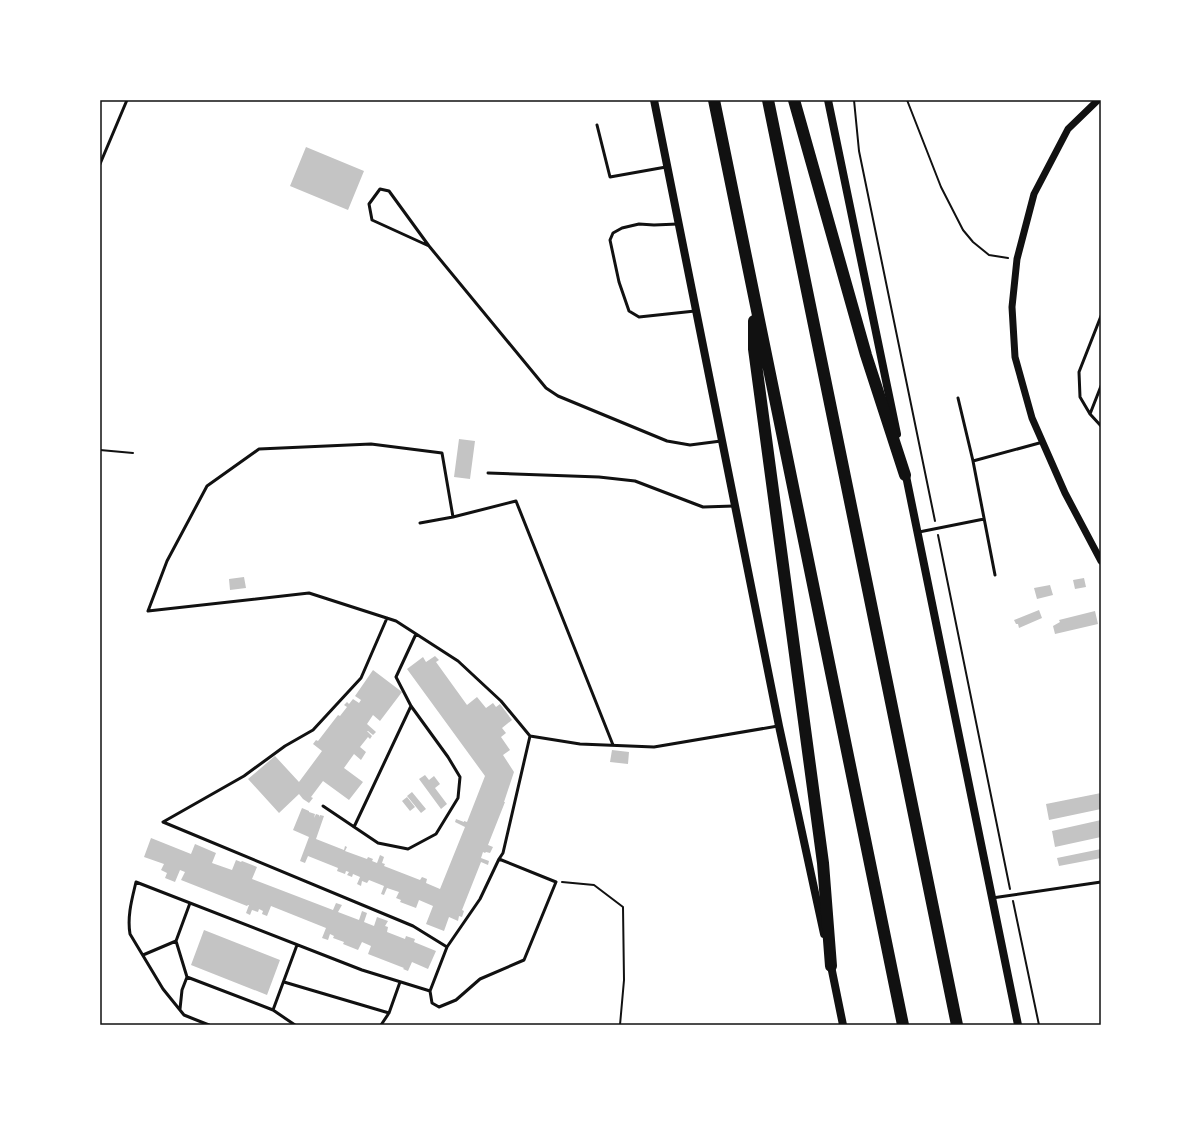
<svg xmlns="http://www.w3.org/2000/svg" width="1201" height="1125" viewBox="0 0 1201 1125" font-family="Mulish,sans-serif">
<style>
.building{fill:#c4c4c4}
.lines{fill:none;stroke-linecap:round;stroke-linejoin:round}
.path{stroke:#111;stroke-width:2}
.service{stroke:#111;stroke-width:3}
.tertiary{stroke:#111;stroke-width:7}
.secondary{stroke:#111;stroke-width:8}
.motorway{stroke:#111;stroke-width:12}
.neatline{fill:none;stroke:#111;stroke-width:1.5}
</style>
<rect width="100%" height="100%" fill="#fff"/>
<!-- building -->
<path class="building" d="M306 147 364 171 348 210 290 186Z
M459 439 475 441 470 479 454 477Z
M244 577 246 588 230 590 229 579Z
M1084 578 1086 587 1075 589 1073 580Z
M1050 585 1053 595 1037 599 1034 588Z
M1039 610 1042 618 1019 628 1018 624H1016L1014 620Z
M1095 611 1098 624 1055 634 1053 626 1060 622 1059 620Z
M435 656 439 660 436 662 467 705 477 697 486 708 493 703 496 707 500 704 512 720 502 728 506 733 501 737 510 750 503 755 514 772 504 802H505L488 845 493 847 490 853 486 852 485 853 483 852 481 858 489 861 488 865 481 862 462 910 464 911 462 917 459 916 458 921 449 917 444 931 426 924 433 906 419 900 416 908 400 902 401 900 396 898 399 892 387 888 384 895 381 894 384 886 369 880 367 883 362 881 361 886 357 884 360 877 353 874 352 877 347 875 349 872 346 871 345 874 337 871 338 868 308 856 305 863 300 861 309 837 293 830 302 808 309 811V812L315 814 314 818 316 814 319 815V817L320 815 324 816 316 839 344 850 345 846 347 847 345 851 367 859 368 857 373 859 372 861 377 863 380 855 384 857 382 863 385 864 384 866 420 880 422 877 427 879 426 883 440 889 465 827 455 822 456 819 464 822V821L467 822 485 776 407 669 423 657 426 662Z
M373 670 402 692 380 721 373 715 367 724 376 732 373 735 368 731H367L372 736 370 739 368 737 360 747 366 752 361 760 354 754 344 768 363 782 349 800 323 781 311 797 313 798 309 803 303 799 299 794 279 813 248 779 275 756 299 782 322 751 313 744 316 740 318 741 338 715 340 716 347 707 344 705 347 702 349 704 353 699 359 703 361 700 355 696Z
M612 750 629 752 628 764 610 762Z
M425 775 429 780 434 776 440 784 435 788 447 804 441 809 419 779Z
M412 792 426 809 421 813 407 796Z
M1101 793V809L1049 820 1046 804Z
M407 797 415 807 410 811 402 801Z
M1101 820V837L1055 847 1052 831Z
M151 838 191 854 195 844 216 853 212 863 232 870 236 860 241 862 242 861 257 867 252 879 333 910 336 903 342 905 338 912 359 920 362 911 367 913 364 922 374 926 377 917 388 921 385 926 388 927 387 932 405 939 406 936 415 939 414 942 436 951 428 969 412 962 408 971 403 969 404 968 368 954 371 946 362 942 358 950 343 944 344 942 333 938 334 936 330 934 328 940 322 938 326 928 271 906 267 916 262 914 263 911 259 909 258 912 252 910 250 915 246 913 249 905H248L247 906 181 880 185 872 180 870 175 882 165 878 167 873 161 870 164 864 144 857Z
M1101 849V858L1059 866 1057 858Z
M204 930 280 960 267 995 191 965Z"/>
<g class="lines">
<!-- path -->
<path class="path" d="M854 100 859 151 935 521
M907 100 941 187 963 230 973 242 989 255 1008 258
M100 450 133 453
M938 535 1010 889
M562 882 594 885 623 907 624 980 620 1025
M1013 901 1039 1025"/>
<!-- service -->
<path class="service" d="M597 125 610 177 666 167
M100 164 127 100
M678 224 654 225 639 224 622 228 613 233 610 240 619 282 629 311 639 317 695 311
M429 246 389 191 380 189 369 204 372 220 429 246 546 388 558 396 667 441 690 445 721 441
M1101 316 1079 372 1080 397 1090 414 1101 426
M958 398 973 461 1043 442
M1090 414 1101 386
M973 461 995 575
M488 473 599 477 635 481 703 507 734 506
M453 517 442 453 371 444 259 449 207 486 167 561 148 611 309 593 396 621 458 661 501 701 530 736 580 744 654 747 778 726
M420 523 453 517 516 501 613 745
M919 532 984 519
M387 618 361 678 313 730 285 746 244 776 163 822 413 926 447 947
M323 806 378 843 408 849 436 834 458 798 460 777 448 757 411 706 396 677 416 634
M354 827 411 706
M992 898 1101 882
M190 903 176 941 187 977 273 1010 297 945
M143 955 176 941
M284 982 389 1013
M430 991 432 1003 439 1007 456 1000 480 979 524 960 556 882 499 859
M180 1009 182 990 187 977
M273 1010 295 1025
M209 1025 184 1015 163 989 130 934C127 916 132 899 136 882L362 970 430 991 447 947 480 899 499 859 503 853 530 736
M381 1025 389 1013 400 982"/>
<!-- tertiary -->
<path class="tertiary" d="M1098 100 1068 129 1034 194 1017 259 1012 307 1015 357 1032 418 1065 493 1101 561"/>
<!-- secondary -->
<path class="secondary" d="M654 100 779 726 824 934
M828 100 897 434
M905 471 1018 1025
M830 961 843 1025"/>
<!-- motorway -->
<path class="motorway" d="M714 100 903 1025
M768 100 957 1025
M794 100 866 355 905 475
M754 321V349L823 863 831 966"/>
</g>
<!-- border -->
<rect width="1201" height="1125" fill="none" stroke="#ffffff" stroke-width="202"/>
<rect x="101" y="101" width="999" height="923" class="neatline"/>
</svg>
